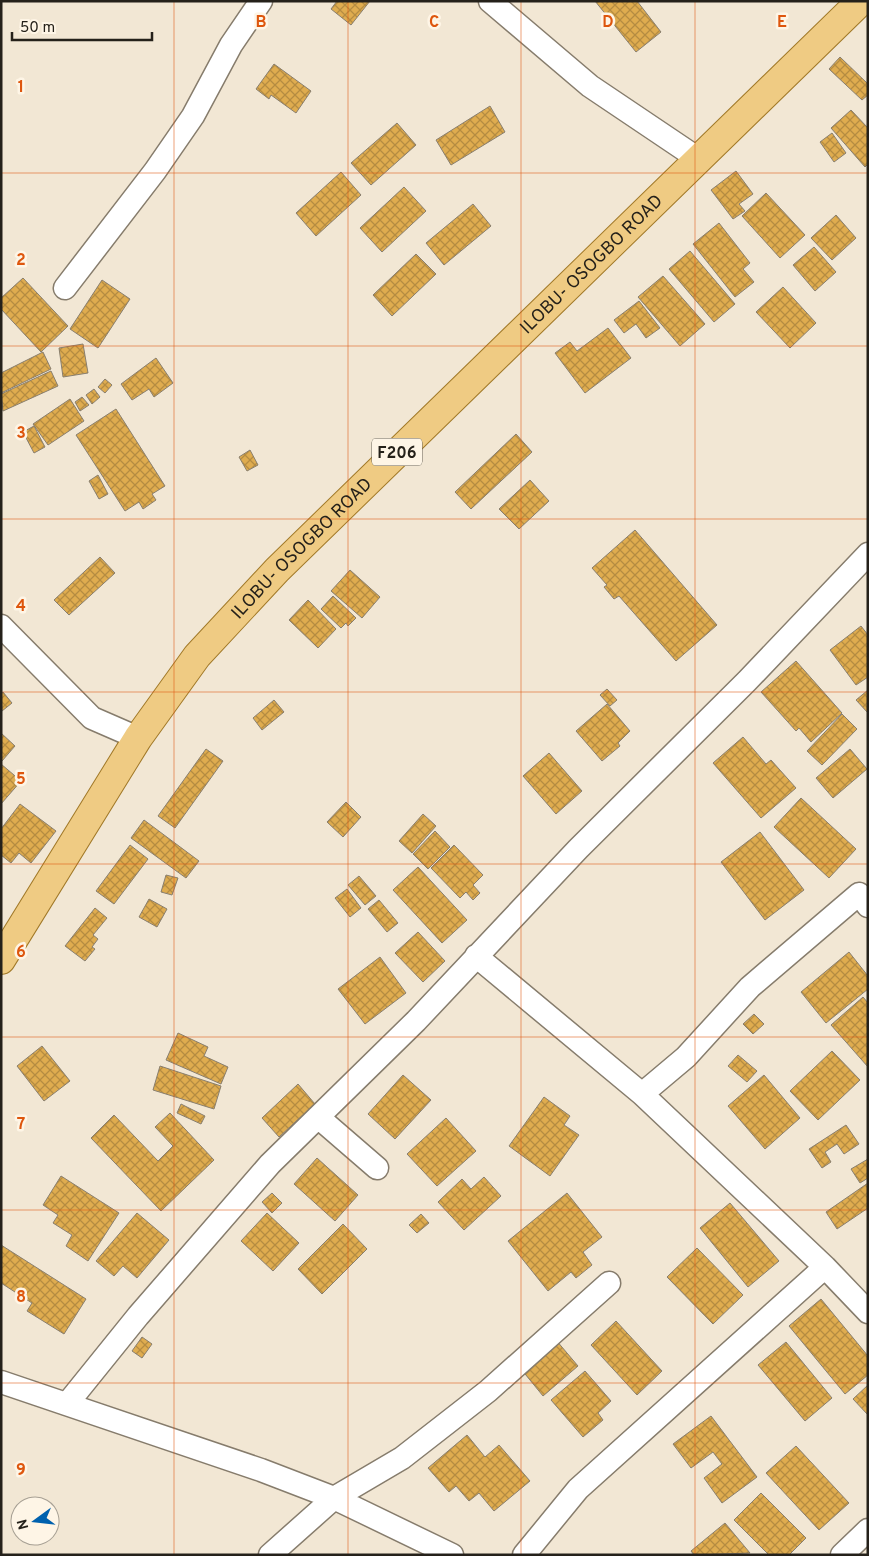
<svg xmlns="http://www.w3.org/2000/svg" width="869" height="1556" viewBox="0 0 869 1556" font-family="Overpass,sans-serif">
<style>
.building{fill:url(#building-cross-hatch);stroke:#897f6f}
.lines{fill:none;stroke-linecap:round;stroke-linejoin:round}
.minor-casing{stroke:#867c6c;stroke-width:25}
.major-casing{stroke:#a17928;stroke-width:30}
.minor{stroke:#fff;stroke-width:22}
.major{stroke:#efcb83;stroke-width:28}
.grid{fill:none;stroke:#de560d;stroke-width:1;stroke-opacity:0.55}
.labels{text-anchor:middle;stroke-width:5;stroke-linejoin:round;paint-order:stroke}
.shield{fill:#fef5e6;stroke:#666157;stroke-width:1}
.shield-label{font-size:16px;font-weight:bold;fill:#25211a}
.street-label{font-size:18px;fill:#25211a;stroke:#fef5e6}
.grid-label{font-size:16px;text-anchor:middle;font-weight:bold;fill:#de560d;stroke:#fef5e6;stroke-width:5;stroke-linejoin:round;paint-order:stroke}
</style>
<defs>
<pattern id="building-cross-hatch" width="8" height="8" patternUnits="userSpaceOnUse" patternTransform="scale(1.25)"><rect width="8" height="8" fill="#dfac4f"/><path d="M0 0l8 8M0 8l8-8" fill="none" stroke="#b58c41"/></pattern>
</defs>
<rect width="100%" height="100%" fill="#f2e7d4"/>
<!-- building -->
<path class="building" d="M337 1H370L351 25 331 9Z
M595 1H637L661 32 636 52Z
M840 57 868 84V95L862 100 829 69Z
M274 64 311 91 296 113 271 95 269 99 256 89Z
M490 106 505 132 451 165 436 140Z
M851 110 868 128V164L865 167 831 128Z
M397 123 416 145 371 185 351 163Z
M832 133 846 153 834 162 820 142Z
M736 171 753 194 739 204 745 211 733 219 711 190Z
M341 172 361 195 316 236 296 213Z
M404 187 426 211 382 252 360 228Z
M766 193 805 235 780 258 742 216Z
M473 204 491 226 444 265 426 243Z
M836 215 856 238 832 260 811 238Z
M719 223 750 263 743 269 754 282 735 297 693 244Z
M814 247 836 272 815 291 793 265Z
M690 251 735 304 714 322 669 269Z
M416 254 436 274 392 316 373 295Z
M663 276 705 324 680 346 638 297Z
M23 278 68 326 41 352 1 309V298Z
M102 280 130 299 98 348 70 329Z
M783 287 816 323 790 348 756 312Z
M639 301 660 328 646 338 636 324 624 333 614 320Z
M608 328 631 358 585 393 555 353 570 342 577 351Z
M83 344 88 373 63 377 59 348Z
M43 352 51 369 1 393V373Z
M156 358 173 383 154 397 149 389 132 400 121 384Z
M51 371 58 386 3 411 1 394Z
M105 379 112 385 105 393 98 387Z
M94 389 100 397 92 404 86 395Z
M82 397 89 405 80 411 75 402Z
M70 399 84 421 48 445 33 424Z
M116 409 165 486 152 494 156 500 143 509 139 502 125 511 76 435Z
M34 426 45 447 34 453 23 432Z
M516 434 532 452 471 509 455 492Z
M250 450 258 465 247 471 239 457Z
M98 475 108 494 99 499 89 481Z
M530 480 549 501 519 529 499 509Z
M635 530 717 625 676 661 619 596 614 599 604 587 607 585 592 568Z
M100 557 115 573 69 615 54 600Z
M350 570 380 597 362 618 331 591Z
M333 596 356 618 348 626 346 623 341 628 321 609Z
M308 600 336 629 318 648 289 620Z
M861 626 868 635V677L856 685 830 650Z
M796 661 842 713 811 742 799 728 796 731 761 692Z
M607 689 617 700 610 706 600 695Z
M868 690V713L856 700Z
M3 692 12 703 2 711 1 694Z
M274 700 284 712 262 730 253 718Z
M607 704 630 731 618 743 620 746 602 761 576 731Z
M842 714 857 729 822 765 807 751Z
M1 733 15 746 2 761 1 760Z
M743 737 766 764 771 760 796 788 761 818 713 763Z
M206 749 223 761 175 828 158 816Z
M850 749 867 769 833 798 816 778Z
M549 753 582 791 556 814 523 776Z
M1 764 21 781 1 804Z
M801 798 856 849 829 878 774 827Z
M346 802 361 817 343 837 327 822Z
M20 804 56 831 31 863 19 853 11 863 1 855V829Z
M423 814 436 826 412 853 399 841Z
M144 820 199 861 186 878 131 838Z
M435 831 450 847 428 869 413 854Z
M760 832 804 890 765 920 721 862Z
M130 845 148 859 114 904 96 891Z
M454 845 483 875 473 885 480 893 473 900 466 892 460 898 431 868Z
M418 867 467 920 442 943 393 890Z
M166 875 178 878 172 895 161 892Z
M359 876 376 896 365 905 348 885Z
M347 889 361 908 350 917 335 898Z
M149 899 167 909 157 927 139 917Z
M379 900 398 923 387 932 368 909Z
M95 908 107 918 93 935 98 939 92 947 95 949 85 961 65 946Z
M418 932 445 961 423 982 395 953Z
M849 952 868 976V989L826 1023 801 992Z
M380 957 406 993 365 1024 338 989Z
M863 997 868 1003V1067L831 1025Z
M754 1014 764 1024 753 1034 743 1024Z
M178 1033 208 1047 204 1056 228 1067 221 1084 166 1060Z
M42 1046 70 1081 44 1101 17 1066Z
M832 1051 860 1080 818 1120 790 1091Z
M738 1055 757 1071 747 1082 728 1066Z
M160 1066 221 1086 214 1109 153 1090Z
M403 1075 431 1100 395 1139 368 1114Z
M764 1075 800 1118 765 1149 728 1106Z
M298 1084 315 1104 279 1137 262 1118Z
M544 1097 570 1116 564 1125 579 1135 550 1176 509 1146Z
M181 1104 205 1116 201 1124 177 1113Z
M170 1113 214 1160 161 1211 91 1138 114 1115 158 1161 173 1146 155 1127Z
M446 1118 476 1151 437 1186 407 1154Z
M846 1125 859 1144 844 1154 837 1144 825 1152 831 1162 822 1168 809 1149Z
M317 1158 358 1195 335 1221 294 1184Z
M868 1159V1178L860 1183 851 1169Z
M61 1176 119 1213 88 1261 66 1246 72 1235 53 1223 58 1215 43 1205Z
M484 1177 501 1196 464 1230 438 1202 462 1179 471 1189Z
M868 1183V1208L837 1229 826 1212Z
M272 1193 282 1203 272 1213 262 1202Z
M567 1193 602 1237 583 1252 592 1265 576 1278 571 1272 548 1291 508 1241Z
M730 1203 779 1261 748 1287 700 1228Z
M137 1213 169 1240 137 1278 123 1266 114 1276 96 1261Z
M267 1213 299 1243 273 1271 241 1241Z
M421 1214 429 1223 417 1233 409 1225Z
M343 1224 367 1249 322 1294 298 1269Z
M1 1245 86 1299 64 1334 27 1311 32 1303 1 1283Z
M697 1248 743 1295 713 1324 667 1277Z
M821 1299 868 1356V1375L845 1394 789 1326Z
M616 1321 662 1371 637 1395 591 1345Z
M142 1337 152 1344 142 1358 132 1351Z
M556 1340 578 1366 543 1396 521 1369Z
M786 1342 832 1398 805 1421 758 1365Z
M585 1371 611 1401 598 1413 603 1420 583 1437 551 1400Z
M868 1385V1415L853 1399Z
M711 1416 757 1477 722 1503 704 1478 722 1464 713 1452 691 1468 673 1444Z
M467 1435 485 1457 499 1445 530 1481 494 1511 479 1493 469 1501 456 1486 449 1492 428 1468Z
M796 1446 849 1503 819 1530 766 1473Z
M761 1493 806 1538 789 1555H769L734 1520Z
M725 1523 750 1553 694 1555 691 1551Z"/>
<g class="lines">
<!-- minor casing -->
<g class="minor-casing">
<path id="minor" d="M490 1 590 86 697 158
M65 288 155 171 193 116 231 45 261 1
M1 626 92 718 138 738
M476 956 642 1094 825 1267 868 1312
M642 1094 686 1057 750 987 859 894 868 906
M318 1117 377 1168
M1 1382 261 1470 334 1498 452 1555
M67 1404 138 1316 270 1164 416 1021 578 849 747 681 868 554
M270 1555 334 1498 402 1458 488 1391 609 1283
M524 1555 578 1489 825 1267
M842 1555 868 1530"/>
</g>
<!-- major casing -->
<g class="major-casing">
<g id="major">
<path id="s1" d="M1 960 138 738 197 656 277 570 861 1"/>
</g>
</g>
<!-- minor -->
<use href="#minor" class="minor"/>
<!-- major -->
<use href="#major" class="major"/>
</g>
<!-- grid -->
<path class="grid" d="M174 1V1555M348 1V1555M521 1V1555M695 1V1555M1 173H868M1 346H868M1 519H868M1 692H868M1 864H868M1 1037H868M1 1210H868M1 1383H868"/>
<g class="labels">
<!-- shield labels -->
<rect class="shield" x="372" y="438.5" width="50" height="27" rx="4"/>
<g class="shield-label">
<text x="397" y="458">F206</text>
</g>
<!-- street labels -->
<g class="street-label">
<text dy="6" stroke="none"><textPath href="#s1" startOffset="918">ILOBU- OSOGBO ROAD</textPath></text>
<text dy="6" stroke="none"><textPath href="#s1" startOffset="512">ILOBU- OSOGBO ROAD</textPath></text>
</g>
</g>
<g class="grid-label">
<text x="261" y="27">B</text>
<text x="434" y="27">C</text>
<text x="608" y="27">D</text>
<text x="782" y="27">E</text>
<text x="21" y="92">1</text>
<text x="21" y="265">2</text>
<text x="21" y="438">3</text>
<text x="21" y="611">4</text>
<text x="21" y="784">5</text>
<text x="21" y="957">6</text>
<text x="21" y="1129">7</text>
<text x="21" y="1302">8</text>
<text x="21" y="1475">9</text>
</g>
<!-- border -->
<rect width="869" height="1556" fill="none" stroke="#25211a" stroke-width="5"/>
<!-- north arrow -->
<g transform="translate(35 1521) rotate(255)"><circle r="24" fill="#fef5e6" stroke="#a7a094"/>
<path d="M0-4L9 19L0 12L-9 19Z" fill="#0061ae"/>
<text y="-8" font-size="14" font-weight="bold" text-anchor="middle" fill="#25211a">N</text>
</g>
<!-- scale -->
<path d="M12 32v8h140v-8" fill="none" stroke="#25211a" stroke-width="2.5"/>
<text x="20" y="32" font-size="15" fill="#25211a" stroke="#fef5e6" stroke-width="4" paint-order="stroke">50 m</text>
</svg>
